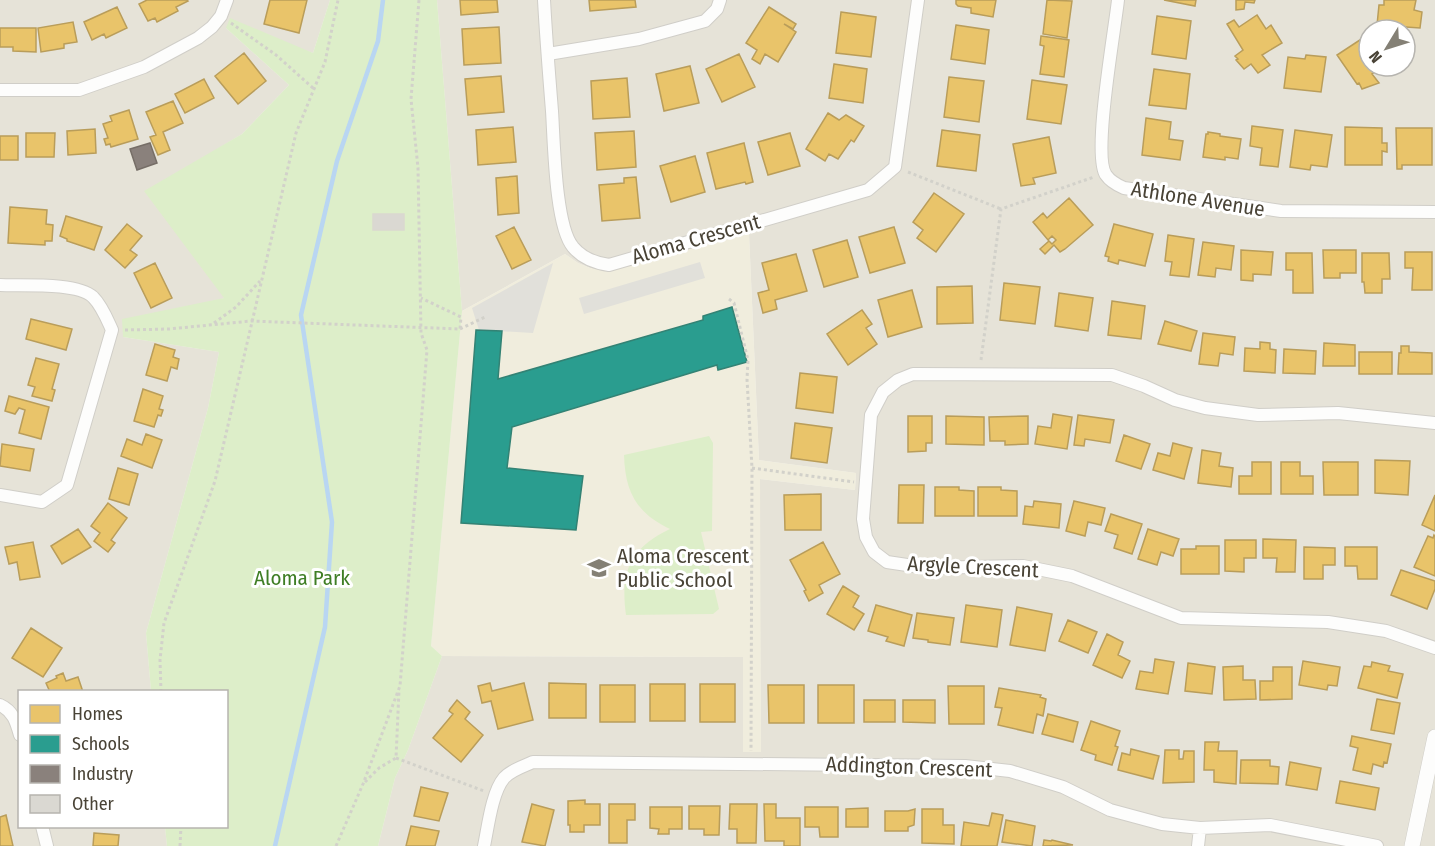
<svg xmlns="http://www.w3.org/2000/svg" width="1435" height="846" viewBox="0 0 1435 846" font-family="'Fira Sans Condensed',sans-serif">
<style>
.residential{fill:#e6e3d8;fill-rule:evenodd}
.education{fill:#f0eddd}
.green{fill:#ddeec9}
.parking{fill:#e1e0da}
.homes{fill:#e9c46a;stroke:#b99d5a;stroke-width:1.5}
.schools{fill:#2a9d8f;stroke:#338274;stroke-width:1.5}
.industry{fill:#8a817c;stroke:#766e67;stroke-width:1.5}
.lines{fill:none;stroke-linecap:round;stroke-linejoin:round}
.stream{stroke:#b9d6f2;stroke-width:4.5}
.building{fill:#dad8d2;stroke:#dad8d0;stroke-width:1.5}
.minor-casing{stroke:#d0cec8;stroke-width:14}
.tertiary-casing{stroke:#d0cec8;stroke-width:16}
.path{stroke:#d2d1ca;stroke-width:3;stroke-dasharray:3 3;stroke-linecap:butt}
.minor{stroke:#fdfdfc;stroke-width:12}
.tertiary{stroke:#fdfdfc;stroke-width:15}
.labels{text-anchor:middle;stroke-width:6;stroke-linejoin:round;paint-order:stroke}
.street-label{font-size:21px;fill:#494336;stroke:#fff}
.poi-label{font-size:21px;fill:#494336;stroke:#fff;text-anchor:start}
.park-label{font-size:21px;fill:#3f7e25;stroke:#fff}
</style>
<rect width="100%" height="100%" fill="#f2f1eb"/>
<!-- residential -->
<path class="residential" d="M0 0H330L313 53 226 28 289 85 242 134 206 156 224 298 123 337 219 352 208 408 146 633 151 691 20 692V826L165 827 167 846H0Z
M437 0H1435V846H378L395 778 408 750 442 656 744 657 743 752H761L759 479 855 490 856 473 759 460 749 234 614 269 601 270 590 268 578 263 565 254 462 311ZM1369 30H1405V66H1369Z"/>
<!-- education -->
<path class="education" d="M749 234 759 460 856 473 855 490 760 479 761 752H743V657L442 656 431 646 462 311 565 254 578 263 590 268 601 270 614 269Z"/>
<!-- green -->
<path class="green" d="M330 0H437L462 311 431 646 442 656 408 750 395 778 378 846H167L165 827 226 826V692L151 691 146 633 208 408 219 352 123 337 122 319 224 298 144 191 242 134 289 85 226 28 230 18 313 53Z
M709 436 713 443 712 531 701 532 719 609 713 614 626 615C620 572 630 548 670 529 636 513 625 491 624 455Z"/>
<!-- parking -->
<path class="parking" d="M700 262 705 278 584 314 579 298Z
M553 263 533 333 479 330 472 308Z"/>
<!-- homes -->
<path class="homes" d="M147 0H187L188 1 176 7 178 11 157 22 155 18 148 21 139 4Z
M270 0H307L299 33 264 24Z
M460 0H497L498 12 461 15Z
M589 0H635L636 7 590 11Z
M956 0H996L993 17 971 13V8L958 6 956 4Z
M1047 0 1072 1 1067 38 1043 34Z
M1164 0H1196L1195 6Z
M1236 0H1255L1254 3 1245 2 1244 9 1236 10Z
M1384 0H1416L1414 10 1422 12 1420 28 1377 25 1379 5H1384Z
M117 7 127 28 106 38 104 34 92 40 84 22Z
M769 7 796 24 793 29 784 24 796 32 778 62 765 54 760 64 752 59 757 50 746 43Z
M841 12 876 17 871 57 836 53Z
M1257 15 1266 29 1271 25 1282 43 1262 55 1270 65 1258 73 1251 64 1244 69 1236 60 1238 59 1235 56 1243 50 1227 24 1234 20 1239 27Z
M1157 16 1191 21 1186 59 1152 54Z
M73 22 77 42 64 44V48L41 52 38 28Z
M956 25 989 30 985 64 951 59Z
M499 27 501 63 464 65 462 29Z
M0 28H36V52L13 51V47H0Z
M1369 34V66H1383L1372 74 1379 83 1362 89 1359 83 1357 84 1337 55Z
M1041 36 1069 40 1064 77 1040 74 1044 46 1040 45Z
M244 53 266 81 238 104 215 76Z
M739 54 755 87 722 102 706 69Z
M1306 55 1326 57 1321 92 1284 88 1288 57 1305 59Z
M834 64 867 69 863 103 829 98Z
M690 66 699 103 664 111 656 74Z
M1154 69 1190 74 1186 109 1149 105Z
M501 76 504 112 468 115 465 79Z
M949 77 984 81 979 122 944 117Z
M627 78 630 117 593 119 591 81Z
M204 79 214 98 185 113 175 94Z
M1032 80 1067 85 1061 124 1027 119Z
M173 101 183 123 163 132 170 150 158 155 150 137 156 135 146 112Z
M129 110 138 139 111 147 110 144 106 145 104 139 108 138 103 124 112 121 110 116Z
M828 113 839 120 846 115 864 126 854 142 851 140 838 159 829 154 825 161 806 149Z
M1146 118 1171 122 1169 139 1183 141 1180 160 1142 155Z
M1252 126 1283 130 1278 167 1260 165 1262 148 1250 146Z
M513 127 516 162 478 165 476 130Z
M1345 127 1382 128V143H1387V152L1382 151V165H1345Z
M1396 128H1432V165H1402V169H1397Z
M95 129 96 153 68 155 67 131Z
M942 130 980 135 976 171 937 166Z
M1295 130 1332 135 1327 167 1311 165 1310 170 1290 167Z
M634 131 636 167 597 170 595 133Z
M1208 132 1220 134V136L1241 139 1238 159 1225 157V160L1203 157 1206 134H1208Z
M26 133H55L54 157H26Z
M790 133 800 166 768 175 758 142Z
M0 136H18V160H0Z
M1049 137 1056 173 1033 178 1035 184 1021 186 1013 144Z
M744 143 753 182 746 184 745 182 716 189 707 153Z
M695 156 705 192 671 202 660 166Z
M517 176 519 213 498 215 496 178Z
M636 177 640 218 602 221 599 185 624 183V178Z
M934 193 964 214 936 252 917 238 923 230 913 222Z
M1069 198 1093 225 1065 249 1060 252 1054 245 1045 254 1040 249 1049 241 1052 244 1056 240 1052 236 1048 240 1033 222 1043 213 1047 218Z
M10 207 47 210 46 224 53 225 52 241H45V245L8 243Z
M66 216 102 227 94 250 67 241V239L60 236Z
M127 224 142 236 130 250 137 255 125 268 105 250Z
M1114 224 1153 234 1145 266 1119 260 1118 264 1108 261 1109 257 1105 256Z
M514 227 531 260 512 269 496 236Z
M894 227 905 263 870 273 859 237Z
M1168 235 1194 239 1189 277 1170 275 1172 262 1165 261Z
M847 240 858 277 824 287 813 250Z
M1203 242 1234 246 1231 270 1216 268 1215 277 1198 275Z
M1241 250 1273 252 1271 275 1253 274V281L1241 280Z
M1323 250H1356V273H1340V278H1324Z
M1405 252H1432V290H1412L1413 268H1405Z
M1286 253H1312L1313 293H1293V270H1286Z
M1362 253H1389L1390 279H1382V293H1365L1364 282H1362Z
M796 254 807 291 775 300 777 309 763 313 758 293 769 290 762 263Z
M155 263 172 298 151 308 134 273Z
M1004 283 1040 287 1035 324 1000 320Z
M972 286 973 323 937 324V287Z
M912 290 922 327 888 337 878 300Z
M1059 293 1093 298 1088 331 1055 326Z
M1112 301 1145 306 1141 339 1108 335Z
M862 310 872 324 866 328 877 344 848 365 827 334Z
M31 319 72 329 66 350 26 339Z
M1165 321 1197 331 1191 351 1158 344Z
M1203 333 1235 337 1233 355 1220 353 1218 366 1199 364Z
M1260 342 1270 343V349L1276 350 1275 373 1244 371 1245 348 1260 349Z
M1324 343 1355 345V366H1323Z
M155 344 175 350 173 357 179 359 177 369 171 367 167 381 146 375Z
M1401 346H1409V352L1432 353V374H1398L1399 353H1401Z
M1284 349 1316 351 1315 374 1283 373Z
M1359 352H1392V374H1359Z
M36 358 59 364 52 389 55 390 52 401 32 396 35 387 28 385Z
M800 373 837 377 833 413 796 408Z
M143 389 163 396 159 409 163 410 161 416 158 415 154 427 134 421Z
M9 396 49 407 41 439 19 433 25 410 19 408 15 414 5 411Z
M1053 414 1072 417 1067 449 1035 444 1038 426 1051 428Z
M1078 415 1114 420 1110 443 1085 439 1084 446 1074 445Z
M908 416H932V443H926V451L908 452Z
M946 416 984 417V445L946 444Z
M1028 416V444L1005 445V441H990L989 417Z
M795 423 832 428 827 463 791 458Z
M146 434 162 440 152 468 121 456 127 439 142 445Z
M1124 435 1150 444 1141 469 1116 461Z
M1173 443 1192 448 1184 479 1153 470 1158 453 1170 456Z
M2 444 34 449 30 471 0 466Z
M1202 450 1221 453 1219 466 1233 468 1231 487 1198 483Z
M1375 460 1410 461 1408 495 1375 493Z
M1252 462H1271V494H1239V476H1252Z
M1281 462H1300V476H1313V494H1281Z
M1323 462H1358V495H1324Z
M118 468 138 474 129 505 109 499Z
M899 485H924L923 523H898Z
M935 487H959V490L974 491V516H935Z
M978 487H1001V490L1017 491V516H978Z
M821 494V530H785L784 495Z
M1435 495V531L1422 525Z
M1034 501 1061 504 1059 528 1023 524 1025 506 1033 507Z
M1074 501 1105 508 1101 525 1088 522 1085 536 1066 531Z
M108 503 127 518 111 540 115 543 108 552 94 541 100 533 91 526Z
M1111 514 1142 524 1132 554 1114 548 1118 535 1105 531Z
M78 529 91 547 62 564 51 546Z
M1148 529 1179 539 1173 556 1161 552 1157 565 1138 559Z
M1434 535 1435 536V576L1414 567 1428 536 1433 538Z
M1263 539 1296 540 1295 572H1276L1277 558H1263Z
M1225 540H1256V558H1244V572L1225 571Z
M33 542 40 577 20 580 17 562 9 564 5 547Z
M823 542 840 574 819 585 823 593 809 601 804 591 806 590 790 560Z
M1196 546H1219V574H1181V549H1196Z
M1304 547 1335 548V565H1323V579H1304Z
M1345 547H1377V579H1358L1357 566H1345Z
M1401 570 1435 581V589L1427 609 1391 595Z
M843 586 859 596 853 607 864 614 854 630 827 614Z
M876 605 912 615 904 646 886 641 888 637 868 631Z
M966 605 1002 610 997 647 961 642Z
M1017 607 1052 614 1045 651 1010 645Z
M917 613 954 618 950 645 928 642V640L913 638Z
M1068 620 1097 632 1088 653 1059 641Z
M31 628 62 648 43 677 12 658Z
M1107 634 1123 642 1118 655 1130 661 1122 678 1093 665Z
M1155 659 1174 662 1168 694 1136 689 1140 671 1153 673Z
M1303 661 1340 667 1337 686 1328 685 1327 690 1299 685Z
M1372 662 1390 666 1388 671 1403 674 1397 698 1358 688 1364 666 1371 667Z
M1188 663 1215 667 1212 694 1185 691Z
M1243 666V680H1255L1256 699 1224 700 1223 667Z
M1273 667H1292V699L1260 700V681H1273Z
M63 673 66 681 78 677 83 692H50L46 683 57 678 56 676Z
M490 683 492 691 524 683 533 720 498 729 491 701 482 703 478 686Z
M549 683 586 684V718H549Z
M650 684H685V721H650Z
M700 684H735V722H700Z
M600 685H635V722H600Z
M768 685H804V723H769Z
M818 685H854V723H818Z
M948 686H984V724H949Z
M999 688 1041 695 1040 697 1046 699 1043 716 1037 714 1033 733 998 725 1002 708 995 707Z
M1377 699 1400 703 1394 734 1371 730Z
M457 700 470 712 465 719 483 735 461 762 433 738 453 714 449 711 450 709Z
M864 700H895V722H864Z
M903 700H935V723L903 722Z
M1048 714 1078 722 1073 742 1042 734Z
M1091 721 1120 731 1115 746 1118 747 1112 765 1095 760 1096 755 1081 750Z
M1352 736 1391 744 1387 763 1384 762 1383 767 1373 764 1371 774 1353 770 1358 748 1350 746Z
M1205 742H1219L1218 751H1237L1236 784 1214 782V770H1204Z
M1131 749 1159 756 1153 779 1118 770 1122 753 1130 755Z
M1165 750H1179V759H1183L1184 751H1194V782L1163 783Z
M1241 760H1270V766L1279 767 1278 784 1240 783Z
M1290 762 1321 768 1317 790 1286 785Z
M1340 781 1379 788 1375 810 1336 803Z
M421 787 448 793 439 821 414 816Z
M585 800V804H600V825H584V832H570V825H568V801Z
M532 804 554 810 545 846 522 842Z
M609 804H635V820H627V843H609Z
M730 804H757L756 843H737V829H729Z
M764 804H776V818H800V846H784V841H765Z
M689 806H720L719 835H704V829H689Z
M650 807H682V829H669V834H658L659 829 650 828Z
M805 807H838V837H820L819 827H805Z
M868 808V827H846V809Z
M915 809 914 825 908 827V831H885V811H908Z
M922 809H943V825H954V844L922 843Z
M992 813 1003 815 997 846H961L964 822 989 826Z
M6 815 13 846H0V817Z
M1006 820 1035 826 1032 846 1002 842Z
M411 826 439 831 435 846H406Z
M94 833 119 835 118 846H93Z
M1044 840 1051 841 1052 840 1073 845 1043 846Z"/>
<!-- schools -->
<path class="schools" d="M732 307 747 362 718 370 717 365 512 427 507 468 583 476 576 530 461 523 476 330 502 331 498 379 703 320V316Z"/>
<!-- industry -->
<path class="industry" d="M150 143 157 163 137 170 130 149Z"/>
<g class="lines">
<!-- stream -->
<path class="stream" d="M275 846 325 627 332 522 301 315 337 161 378 41 383 0"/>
</g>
<!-- building -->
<path class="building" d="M373 214H404V230H373Z"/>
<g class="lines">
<!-- minor casing -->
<g class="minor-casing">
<path id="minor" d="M544 0C546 37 549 74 552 111 554 140 555 226 573 247 582 258 595 263 609 265L868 190 895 167 918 0
M1118 0C1115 29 1092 156 1106 175 1110 181 1117 185 1124 188L1281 211 1435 212
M548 54 639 39 705 21 717 9 720 0
M0 90H79L144 67 198 38 212 27 221 16 227 0
M0 285C22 286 77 282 93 297 102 306 107 319 112 330L67 485 42 502 0 495
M1435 423 1338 413 1258 415 1205 408 1175 400 1144 386 1112 375 913 374 898 380 883 392 871 415 863 519 866 537 874 552 887 562 927 568 1023 566 1072 576 1181 618 1328 622 1386 631 1435 648
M0 705C13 711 16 721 20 735
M42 826 47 846
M484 846C488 827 492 792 504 778 511 770 524 766 533 762L965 766 1010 771 1063 787 1110 810 1162 824 1200 828 1270 825 1377 846
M1198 846 1200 828"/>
</g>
<!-- tertiary casing -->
<g class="tertiary-casing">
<path id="tertiary" d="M1412 846 1435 737"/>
</g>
<!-- path -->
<path class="path" d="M231 23 276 55 314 89
M908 172 1001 209
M729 299 734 303 748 360 747 379 752 468 751 751
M214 323 236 307 260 281
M460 329 485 317
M125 330 169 329 251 321 460 329 461 317 421 298
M981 360 1001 209 1094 177
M752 468 854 482
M161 692 160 660 164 623 215 481 296 133 325 62 338 0
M396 758 484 791
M365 782 379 768 396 758 399 690
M180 846 181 826
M336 846 363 784 400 686 427 350 421 333 418 168 411 99 419 0"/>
<!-- minor -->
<use href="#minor" class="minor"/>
<!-- tertiary -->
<use href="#tertiary" class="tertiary"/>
</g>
<!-- icons -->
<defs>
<g id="school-bare" transform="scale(1.8)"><path d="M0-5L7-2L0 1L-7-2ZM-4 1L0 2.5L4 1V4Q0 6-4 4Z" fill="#848075" stroke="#fff" stroke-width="2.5" paint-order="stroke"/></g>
</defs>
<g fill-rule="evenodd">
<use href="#school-bare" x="599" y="568"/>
</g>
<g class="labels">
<!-- street labels -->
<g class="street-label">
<text transform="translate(1198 199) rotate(9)" y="7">Athlone Avenue</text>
<text transform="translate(696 239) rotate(-16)" y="7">Aloma Crescent</text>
<text transform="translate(973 567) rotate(3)" y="7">Argyle Crescent</text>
<text transform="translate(909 767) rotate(2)" y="7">Addington Crescent</text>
</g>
<!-- poi labels -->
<g class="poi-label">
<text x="617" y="563">Aloma Crescent<tspan x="617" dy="24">Public School</tspan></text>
</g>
<!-- park labels -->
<g class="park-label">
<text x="302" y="585">Aloma Park</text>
</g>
</g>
<!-- legend -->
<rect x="18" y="690" width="210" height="138" fill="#ffffff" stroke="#b6b4af" stroke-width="1.5"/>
<rect x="30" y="705" width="30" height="18" fill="#e9c46a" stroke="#b6b4af" stroke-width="1.5"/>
<text x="72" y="720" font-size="18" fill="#494336">Homes</text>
<rect x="30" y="735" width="30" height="18" fill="#2a9d8f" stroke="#b6b4af" stroke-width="1.5"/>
<text x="72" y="750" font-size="18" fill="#494336">Schools</text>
<rect x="30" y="765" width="30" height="18" fill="#8a817c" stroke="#b6b4af" stroke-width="1.5"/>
<text x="72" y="780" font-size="18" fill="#494336">Industry</text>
<rect x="30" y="795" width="30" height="18" fill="#dad8d2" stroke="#b6b4af" stroke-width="1.5"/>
<text x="72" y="810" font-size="18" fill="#494336">Other</text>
<!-- north arrow -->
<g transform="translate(1387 48) rotate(232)"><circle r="28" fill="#ffffff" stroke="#b6b4af" stroke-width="1.5"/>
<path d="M0-4.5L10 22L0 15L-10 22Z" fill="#848075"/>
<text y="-9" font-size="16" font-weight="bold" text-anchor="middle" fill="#494336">N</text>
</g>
</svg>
